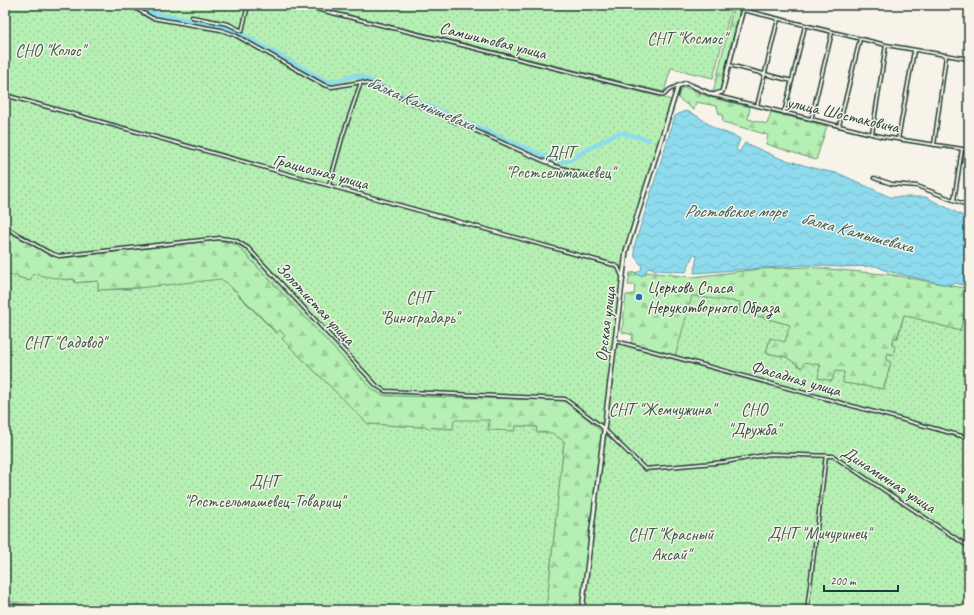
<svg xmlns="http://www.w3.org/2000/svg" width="974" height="615" viewBox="0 0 974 615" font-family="Caveat,sans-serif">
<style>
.forest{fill:url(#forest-firs);stroke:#6a9674}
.garden{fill:url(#garden-dots);stroke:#6a9674}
.water{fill:url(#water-waves);stroke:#629ca4}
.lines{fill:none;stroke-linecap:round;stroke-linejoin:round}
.river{stroke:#8edbee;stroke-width:4.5}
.minor-casing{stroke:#1f3d34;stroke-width:5}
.tertiary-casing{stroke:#1f3d34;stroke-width:5.5}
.secondary-casing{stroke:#1f3d34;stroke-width:6}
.minor{stroke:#f7f3e8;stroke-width:2}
.tertiary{stroke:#f7f3e8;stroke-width:2.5}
.secondary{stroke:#f7f3e8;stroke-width:3}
.poi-dot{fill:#1f6fb2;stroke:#f7f3e8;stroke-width:1.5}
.labels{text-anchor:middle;stroke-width:3;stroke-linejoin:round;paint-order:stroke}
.park-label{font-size:17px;fill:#365847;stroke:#f7f3e8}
.street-label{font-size:17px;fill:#1f3d34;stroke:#f7f3e8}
.poi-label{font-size:17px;fill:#1f3d34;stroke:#f7f3e8;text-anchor:start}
.water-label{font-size:18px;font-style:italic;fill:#355d59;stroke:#f7f3e8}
</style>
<defs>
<pattern id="forest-firs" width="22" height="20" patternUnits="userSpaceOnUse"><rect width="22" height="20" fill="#b6efb3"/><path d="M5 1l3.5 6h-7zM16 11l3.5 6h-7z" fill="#9cce9b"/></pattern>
<pattern id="garden-dots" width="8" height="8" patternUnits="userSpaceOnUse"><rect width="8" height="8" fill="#b6efb3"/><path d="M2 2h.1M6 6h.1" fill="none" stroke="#9cce9b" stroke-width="1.8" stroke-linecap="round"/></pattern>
<pattern id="water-waves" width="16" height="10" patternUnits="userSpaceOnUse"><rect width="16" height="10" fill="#8edbee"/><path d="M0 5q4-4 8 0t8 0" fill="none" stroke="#7abdcd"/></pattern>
</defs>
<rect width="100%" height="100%" fill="#f7f3e8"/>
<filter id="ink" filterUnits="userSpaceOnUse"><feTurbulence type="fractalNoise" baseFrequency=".025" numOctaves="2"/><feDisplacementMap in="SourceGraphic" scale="8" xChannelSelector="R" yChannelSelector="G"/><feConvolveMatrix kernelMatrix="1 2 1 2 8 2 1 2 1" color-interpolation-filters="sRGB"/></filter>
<g filter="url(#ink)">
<!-- forest -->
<path class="forest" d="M734 5H741L720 90 716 93H713Z
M684 87 712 98 750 107 748 119 767 124 771 112 827 126 816 160 766 144 768 135 723 122 722 114H719L717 106 696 102 694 110 678 98 680 90Z
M5 229 56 257 219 240 237 245 373 390 383 395 562 400 574 406 602 432 581 610H546L564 441 536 432 537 427 516 426V431L488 430 489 420 453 429 368 424 282 339 280 330 277 333 227 283 98 290V281L74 283V279L30 281 5 273Z
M808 267 894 275 969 289V305H967L960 331 904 315 897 338H894L892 345 896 346 893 355 888 353 886 360 891 362 884 389 842 383 844 372 832 381 817 378 820 365 802 368 786 357 766 353 770 338 790 325 739 311V302L675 357 631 345 633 335 622 332 626 295 634 294 635 285H628L630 273 646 272 692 277 761 269Z"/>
<!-- garden -->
<path class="garden" d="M5 5H294L672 100 628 240 602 432 574 406 562 400 396 396 383 395 373 390 237 245 219 240 63 258 44 251 5 229Z
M308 5H732L713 78 671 68 664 92Z
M5 273 30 281 33 274 67 280 74 279 75 283 98 281V290L129 289 221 279 227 283 234 291 236 290 238 295 276 333 280 330 285 336 282 339 368 424 453 429 454 420H489L488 430 515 431 516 426 537 427 536 432 552 433 564 441 546 610H79L5 601Z
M692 296 740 302 739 311 790 325 785 342 770 338 766 353 786 357 802 368 805 362 820 365 818 378 832 381 835 371 844 372 843 383 884 389 891 362 886 360 888 353 893 355 895 346 892 345 894 338H898L904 315 960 331 968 304 969 305V610H583L604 432 619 445 622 442 616 437 615 439 608 433 609 430H606L617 341 675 357Z"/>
<!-- water -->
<path class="water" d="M685 111C696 113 706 123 716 129 724 133 733 134 740 139L736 150 739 152 745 143 779 158 817 169 840 174 890 197H926L969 219V287L956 283 948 285 934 282 887 271 876 266 841 267 807 265 694 273 697 256 695 254 693 255 686 272 655 270 650 267 646 271V274L641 276 635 274 641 270 642 266 635 257 634 247 675 116Z"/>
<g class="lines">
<!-- river -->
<path class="river" d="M140 5 153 13 189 20
M194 21 233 30 326 81 332 82 357 75 556 161 562 162 570 160 615 134 623 133 649 140"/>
<!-- minor casing -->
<g class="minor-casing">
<path id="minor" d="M130 5 152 18 221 30 235 35 324 85 332 87 361 82 377 87 555 166 596 178
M300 5 664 95 669 90 677 86
M743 10 886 45 969 59
M192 17 228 24 242 31 248 5
M729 65 792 81
M5 95 614 265 618 267 622 276
M713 95 884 137 969 150
M757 106 778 19
M784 113 805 26
M811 120 832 32
M839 126 860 39
M872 134 886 45
M898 139 914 51
M934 145 946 56
M874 178 892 184 917 186 969 206
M329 185 343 135 361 82
M954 200 962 149
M5 227 48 252 59 256 220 238 235 240 248 248 377 386 385 391 565 399 601 426 645 469 725 462 770 454 833 456 969 547
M616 341 969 438
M807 610 826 455"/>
</g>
<!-- tertiary casing -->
<g class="tertiary-casing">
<path id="tertiary" d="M5 605 45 610"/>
</g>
<!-- secondary casing -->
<g class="secondary-casing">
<path id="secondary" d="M582 610 626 251 678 86 686 83 713 95 722 92 744 5"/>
</g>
<!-- minor -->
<use href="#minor" class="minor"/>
<!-- tertiary -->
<use href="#tertiary" class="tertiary"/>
<!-- secondary -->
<use href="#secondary" class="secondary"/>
</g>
</g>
<!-- markers -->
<circle class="poi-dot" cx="639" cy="297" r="4"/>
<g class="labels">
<!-- park labels -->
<g class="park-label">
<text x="687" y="44">СНТ "Космос"</text>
<text x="50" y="56">СНО "Колос"</text>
<text x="560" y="158">ДНТ<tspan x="560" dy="20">"Ростсельмашевец"</tspan></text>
<text x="419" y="303">СНТ<tspan x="419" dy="20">"Виноградарь"</tspan></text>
<text x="65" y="348">СНТ "Садовод"</text>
<text x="662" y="415">СНТ "Жемчужина"</text>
<text x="754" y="415">СНО<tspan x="754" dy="20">"Дружба"</tspan></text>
<text x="264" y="487">ДНТ<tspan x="264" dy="20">"Ростсельмашевец-Товарищ"</tspan></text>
<text x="819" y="539">ДНТ "Мичуринец"</text>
<text x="671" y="540">СНТ "Красный<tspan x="671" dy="20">Аксай"</tspan></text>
</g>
<!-- street labels -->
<g class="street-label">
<text transform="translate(493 40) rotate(14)" y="6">Самшитовая улица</text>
<text transform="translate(843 114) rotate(13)" y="6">улица Шостаковича</text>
<text transform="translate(321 171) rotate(15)" y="6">Грациозная улица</text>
<text transform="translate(316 303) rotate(47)" y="6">Золотистая улица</text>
<text transform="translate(605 324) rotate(-83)" y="6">Орская улица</text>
<text transform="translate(796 378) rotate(16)" y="6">Фасадная улица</text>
<text transform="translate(889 479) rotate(33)" y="6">Динамичная улица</text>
</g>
<!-- poi labels -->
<g class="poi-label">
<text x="647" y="293">Церковь Спаса<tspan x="647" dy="20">Нерукотворного Образа</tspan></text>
</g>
<!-- water labels -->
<g class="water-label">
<text transform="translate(421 103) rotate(23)" y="6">балка Камышеваха</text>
<text x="735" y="217">Ростовское море</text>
<text transform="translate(857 232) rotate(15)" y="6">балка Камышеваха</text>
</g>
</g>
<!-- margin -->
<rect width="974" height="615" fill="none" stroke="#f7f3e8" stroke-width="20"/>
<rect x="10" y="10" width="954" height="595" fill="none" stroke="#1f3d34" stroke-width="1.5" filter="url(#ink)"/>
<!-- scale -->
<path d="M824 585v6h74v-6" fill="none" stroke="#1f3d34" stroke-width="2"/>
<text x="830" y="585" font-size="12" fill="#1f3d34" stroke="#f7f3e8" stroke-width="3" paint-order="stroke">200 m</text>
</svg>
